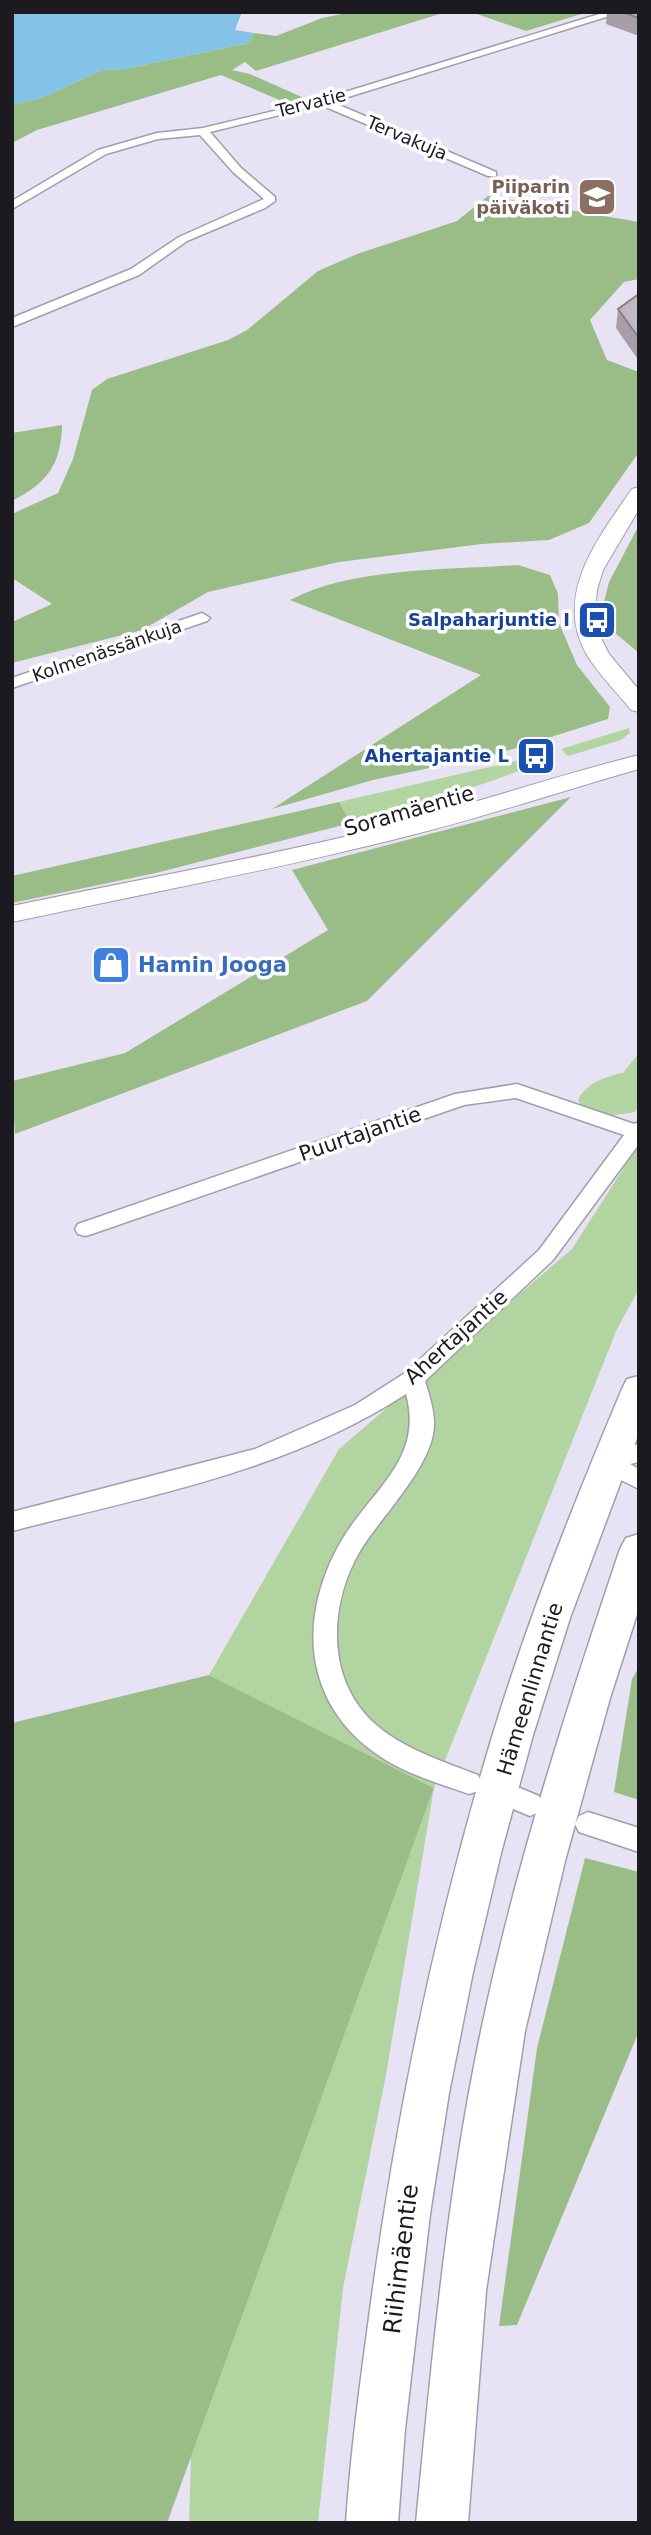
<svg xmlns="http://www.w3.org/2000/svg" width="651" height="2535" viewBox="0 0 651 2535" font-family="'DejaVu Sans',sans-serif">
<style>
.green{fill:#b2d4a1}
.forest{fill:#9abd88}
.water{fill:#83c3e7}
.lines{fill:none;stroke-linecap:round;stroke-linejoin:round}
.street-casing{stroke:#a29dad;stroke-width:3}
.secondary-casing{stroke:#a29dad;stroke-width:2}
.primary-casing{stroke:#a29dad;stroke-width:3}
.street{fill:#fff;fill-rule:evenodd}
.secondary{fill:#fff;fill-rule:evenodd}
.primary{fill:#fff;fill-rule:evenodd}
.wall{fill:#a89da9}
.building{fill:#c3b7c4;stroke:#888089;stroke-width:2}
.labels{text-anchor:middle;stroke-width:7;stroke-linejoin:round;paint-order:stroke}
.far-street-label{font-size:18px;fill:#1b1a20;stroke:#fff}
.far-education-label{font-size:18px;font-weight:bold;fill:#785e54;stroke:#fff;text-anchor:end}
.far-transit-label{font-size:18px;font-weight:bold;fill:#164399;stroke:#fff;text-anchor:end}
.street-label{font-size:21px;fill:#1b1a20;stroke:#fff}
.shop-label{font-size:21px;font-weight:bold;fill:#366cbe;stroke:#fff;text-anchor:start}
.near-street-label{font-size:24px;fill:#1b1a20;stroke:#fff}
</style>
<rect width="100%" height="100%" fill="#e8e3f4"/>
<!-- green -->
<path class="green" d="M629 728 630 733 621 740 568 756 561 749Z
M528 758 535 765 483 784 351 823 339 802Z
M639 1053V1106L635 1112 609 1116 585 1111 578 1100C585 1084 606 1076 623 1073Z
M639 1144V1289L617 1329 434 1788 386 2075 343 2288 318 2523H189L191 2457 434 1788 209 1675 339 1449 572 1249Z"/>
<!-- forest -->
<path class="forest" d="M353 12H446L256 71 245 62 232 70 250 74 311 101 291 105 221 75 37 130 12 143V105L41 98 102 70 125 69 248 43 254 33 276 36 322 18Z
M471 12H585V13L526 31Z
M488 196 639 222V279L624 282 590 320 607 360 639 372V452L589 523 549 540 482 544 339 562 208 592 142 630 12 663V622L52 604 12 578V514L58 493 73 459 92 390 107 379 228 340 247 330 318 271 357 254 457 221Z
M62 425C61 465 47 483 12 501V433Z
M639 525V653L615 633 602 610 609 582Z
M518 565 550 575 558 594 559 623 577 665 610 707 608 719 500 753 373 780 272 809 481 675 290 600C353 567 448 570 518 565Z
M571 797 367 1001 15 1134 12 1081 125 1053 328 930 292 870Z
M339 802 351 823 156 873 12 903V876Z
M639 1667V1800L614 1792 632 1679Z
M209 1675 434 1788 167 2523H12V1723Z
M585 1858 639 1872V2031L517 2325 499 2326 537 2048Z"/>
<!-- water -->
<path class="water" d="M12 12H242L235 30 254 33 248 43 125 69 102 70 41 98 12 105Z"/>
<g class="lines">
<!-- street casing -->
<g class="street-casing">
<path id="street" d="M606 12H622L332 102 496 172V176H488L321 105 210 132 241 168 275 197V201L265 208 187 241 139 275 12 327V318L131 269 179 237 264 199 233 172 200 135 158 139 106 154 12 209V201L98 150 157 133 203 128 319 100Z
M202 613 210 618 207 621 12 688V678Z
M517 1084 634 1124 639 1122V1144L553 1260 425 1381C429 1395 434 1409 434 1423 435 1464 381 1516 360 1551 329 1604 325 1678 374 1723 403 1749 442 1761 478 1775L482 1783 478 1791 469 1794C440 1784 407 1774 381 1757 301 1704 297 1615 343 1538 373 1489 424 1458 406 1394 288 1471 147 1496 12 1531V1512L255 1449 355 1405 405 1373 539 1250 624 1135 516 1098 464 1105 92 1234 85 1236 78 1234 75 1229 78 1224 455 1094Z
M639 1444V1462L630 1464 639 1469V1489L613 1476 599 1459 602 1453Z
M520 1788 539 1796 543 1804 539 1812 530 1816 511 1808 507 1800 511 1792Z
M588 1812 639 1828V1852L579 1832 575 1824 579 1816Z"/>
</g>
<!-- secondary casing -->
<g class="secondary-casing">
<path id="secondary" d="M639 487V509L603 570 597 590 595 611 598 632 609 654 639 690V712L631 710C617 692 599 675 587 655 552 595 599 537 632 489Z
M639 755V769C555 793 472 821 388 841 263 872 137 895 12 922V906C134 880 256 859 377 829 465 807 551 777 639 755Z"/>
</g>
<!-- primary casing -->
<g class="primary-casing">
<path id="primary" d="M639 1376V1433L570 1618 533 1735 501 1853 473 1972 449 2093 430 2214 405 2429 398 2523H346C351 2446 362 2370 372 2295 398 2106 437 1919 492 1737 528 1618 574 1503 622 1389L627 1379Z
M639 1534V1608L610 1698 565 1861 525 2031 486 2291 468 2523H416C432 2358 447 2193 481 2031 515 1867 567 1707 620 1549L626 1538Z"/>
</g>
<!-- street -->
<use href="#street" class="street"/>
<!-- secondary -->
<use href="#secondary" class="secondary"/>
<!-- primary -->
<use href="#primary" class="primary"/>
</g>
<!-- wall -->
<path class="wall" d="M607 12H639V36L606 24Z
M639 294V361L616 328 618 309Z"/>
<!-- building -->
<path class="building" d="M622 12H639V18Z
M639 294V338L618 309Z"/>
<!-- icons -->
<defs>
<g id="school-square" transform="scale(2.0125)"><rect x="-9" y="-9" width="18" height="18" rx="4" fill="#8d6e63" stroke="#fff"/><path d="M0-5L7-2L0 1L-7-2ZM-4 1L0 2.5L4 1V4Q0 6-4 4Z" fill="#fff"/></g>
<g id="bus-square" transform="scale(2.0125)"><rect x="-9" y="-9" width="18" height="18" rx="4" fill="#1a4fb4" stroke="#fff"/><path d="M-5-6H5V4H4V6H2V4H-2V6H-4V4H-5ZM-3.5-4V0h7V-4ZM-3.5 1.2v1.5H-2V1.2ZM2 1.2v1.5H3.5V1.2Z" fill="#fff"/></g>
<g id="shop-square" transform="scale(2.0125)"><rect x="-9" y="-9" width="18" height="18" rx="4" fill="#3f7fe0" stroke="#fff"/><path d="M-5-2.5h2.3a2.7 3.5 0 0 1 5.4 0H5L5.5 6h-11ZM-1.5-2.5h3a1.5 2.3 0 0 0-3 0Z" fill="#fff"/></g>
</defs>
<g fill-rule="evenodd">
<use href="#school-square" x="597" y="197"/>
<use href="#bus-square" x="597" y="620"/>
<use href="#bus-square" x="536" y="756"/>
<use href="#shop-square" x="111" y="965"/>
</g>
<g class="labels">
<!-- far-street labels -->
<g class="far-street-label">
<text transform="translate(311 103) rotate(-14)" y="6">Tervatie</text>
<text transform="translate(407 138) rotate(23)" y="6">Tervakuja</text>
<text transform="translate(107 651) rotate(-19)" y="6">Kolmenässänkuja</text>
</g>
<!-- far-education labels -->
<g class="far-education-label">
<text x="570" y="193">Piiparin<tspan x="570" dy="21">päiväkoti</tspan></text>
</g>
<!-- far-transit labels -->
<g class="far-transit-label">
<text x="570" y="626">Salpaharjuntie I</text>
<text x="509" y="762">Ahertajantie L</text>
</g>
<!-- street labels -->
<g class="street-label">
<text transform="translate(409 811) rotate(-16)" y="7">Soramäentie</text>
<text transform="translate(360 1134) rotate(-19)" y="7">Puurtajantie</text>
<text transform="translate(456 1337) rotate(-42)" y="7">Ahertajantie</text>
<text transform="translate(530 1689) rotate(-73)" y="7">Hämeenlinnantie</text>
</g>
<!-- shop labels -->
<g class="shop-label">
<text x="138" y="972">Hamin Jooga</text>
</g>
<!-- near-street labels -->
<g class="near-street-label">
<text transform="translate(401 2259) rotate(-83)" y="8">Riihimäentie</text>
</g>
</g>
<!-- border -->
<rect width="651" height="2535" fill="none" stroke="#1b1a20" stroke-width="28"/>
</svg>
